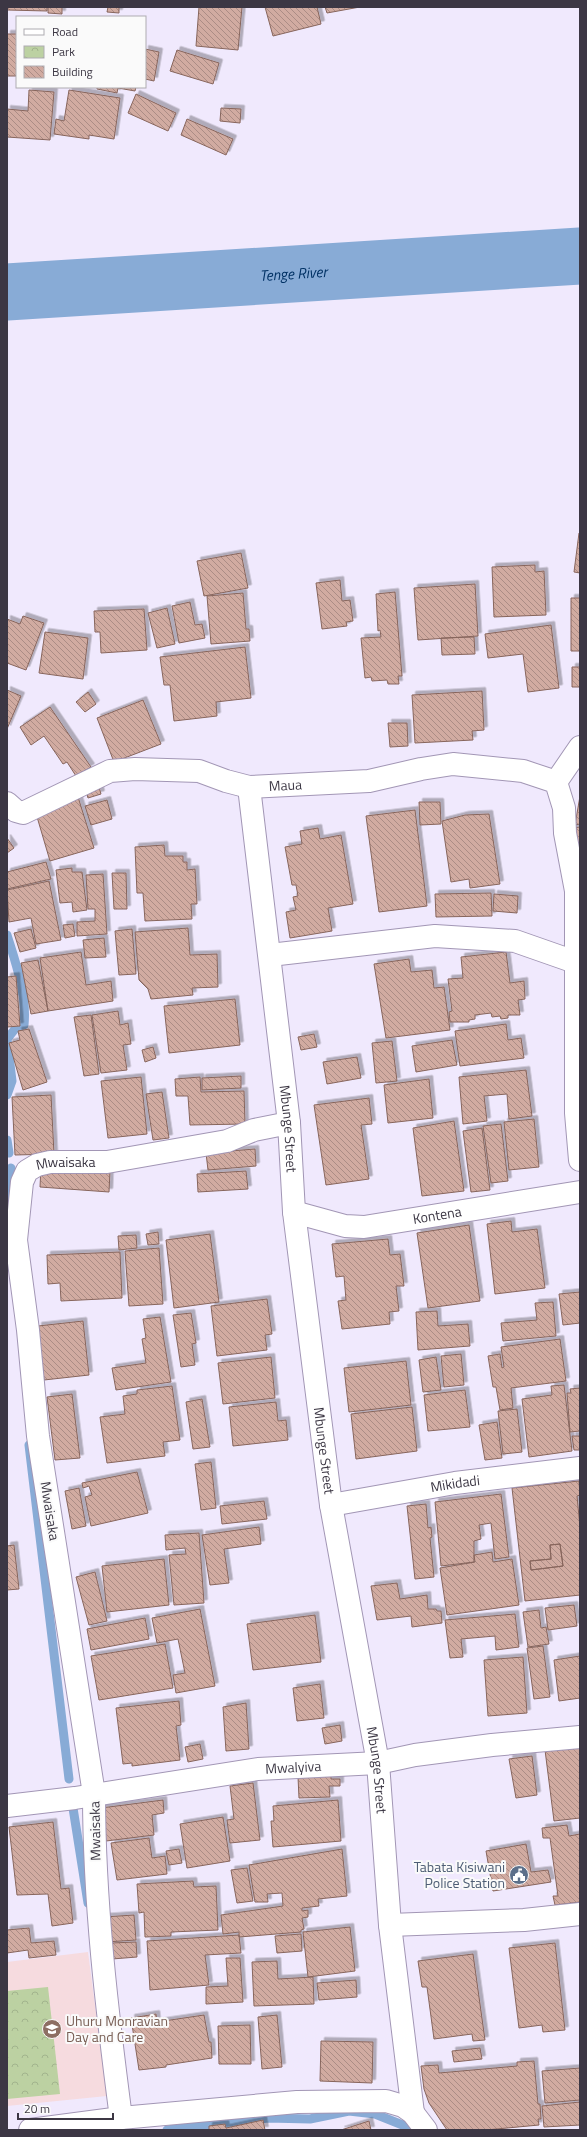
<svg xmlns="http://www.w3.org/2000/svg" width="587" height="2137" viewBox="0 0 587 2137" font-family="'Titillium Web',sans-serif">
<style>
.education{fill:#f6dbdf}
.park{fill:url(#park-crowns)}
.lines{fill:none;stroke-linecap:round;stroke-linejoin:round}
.stream{stroke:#88abd6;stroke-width:9}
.river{stroke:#88abd6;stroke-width:57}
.building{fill:url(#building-back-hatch);stroke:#87655c;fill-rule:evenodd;filter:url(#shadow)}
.minor-casing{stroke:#a296b5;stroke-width:24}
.minor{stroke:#fff;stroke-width:22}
.labels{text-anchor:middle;stroke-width:4;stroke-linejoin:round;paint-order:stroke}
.street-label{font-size:14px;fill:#3c3744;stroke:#fafafa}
.service-label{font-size:14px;fill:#4e5e75;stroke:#fafafa;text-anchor:end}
.education-label{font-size:14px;fill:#785e54;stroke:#fafafa;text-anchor:start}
.water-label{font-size:15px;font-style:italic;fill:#003164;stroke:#fafafa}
</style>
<defs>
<pattern id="park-crowns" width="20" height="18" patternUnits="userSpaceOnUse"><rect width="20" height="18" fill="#bcd1a2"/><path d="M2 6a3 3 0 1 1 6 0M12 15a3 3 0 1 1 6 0" fill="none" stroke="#a2b48d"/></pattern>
<pattern id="building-back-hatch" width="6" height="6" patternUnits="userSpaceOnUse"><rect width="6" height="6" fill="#d1aba1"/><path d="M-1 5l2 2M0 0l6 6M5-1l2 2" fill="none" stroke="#ab8c85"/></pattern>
<filter id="shadow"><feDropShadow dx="3.5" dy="-3.5" stdDeviation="0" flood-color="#0004"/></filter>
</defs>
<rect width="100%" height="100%" fill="#f0e9fd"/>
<!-- education -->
<path class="education" d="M88 1952 107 2096 7 2106V1962Z"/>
<!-- park -->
<path class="park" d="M48 1987 60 2094 7 2099V1991Z"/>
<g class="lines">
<!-- stream -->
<path class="stream" d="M7 935C16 964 27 994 24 1025L15 1029 7 1039 12 1081 7 1095
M7 1140 9 1153
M10 1201 11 1168
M29 1445 69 1779
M73 1808 88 1903
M167 2130 268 2118 310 2119 349 2111 375 2114 405 2126 409 2130"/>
<!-- river -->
<path class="river" id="s1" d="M7 292 580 256"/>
</g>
<!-- building -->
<path class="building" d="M7 7H47V11L7 10Z
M48 7H62V14L48 13Z
M108 7H119V13L107 12Z
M199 7H242L238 50 196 46Z
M265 7H317L321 24 273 36Z
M325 7H360L327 13Z
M7 34H17V76H7Z
M145 49 159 52 154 81 145 79Z
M177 50 219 63 213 84 170 71Z
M97 87H136L135 91 118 88 117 93 97 89Z
M29 90 54 92 50 140 7 137V109L28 111Z
M69 90 120 98 114 139 89 135V139L54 134 56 119 64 121Z
M136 94 176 113 168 131 128 113Z
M221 108 241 109 240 123 220 121Z
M187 119 233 139 226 155 181 135Z
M579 533H580V573L574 572Z
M241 553 248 588 204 596 197 561Z
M535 565V572L544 571 546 615 494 617 492 567Z
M340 580 342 601 350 600 353 621 346 622 347 626 322 629 316 583Z
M475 584 478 636 418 640 414 588Z
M395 592 402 676H398L399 684H388L387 680 372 681 371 677 365 678 361 638 381 637 380 630 378 631 376 594Z
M243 593 246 629H249L250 641 211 644 207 596Z
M571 598H580V651H571Z
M190 602 195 625 202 624 205 638 179 643 172 606Z
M167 608 175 644 157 648 148 613Z
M144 609 147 650 101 653 100 632H95L94 611Z
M23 616 44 623 26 670 7 663V619L20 624Z
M551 625 559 688 528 692 523 654 488 658 485 634Z
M45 632 88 638 83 679 39 673Z
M474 637 475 654 442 655 441 638Z
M245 647 251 698 216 702 217 716 174 721 170 685H164L160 657Z
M572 667H580V687H572Z
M7 690 21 696 7 729Z
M482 691 484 730 472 731 473 740 415 743 412 695Z
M88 692 96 704 85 712 76 702Z
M143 700 161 744 114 762 97 718Z
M50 707 91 767 76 776 67 762 63 764 44 736 31 745 20 727Z
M388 723H407L408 746 390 747Z
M98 784 101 794 88 798 85 788Z
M580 796V824L575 825Z
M78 797 94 848 50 861 35 810Z
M107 800 112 819 91 825 85 806Z
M419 802H440L441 824 420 825Z
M415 810 427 906 379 912 366 816Z
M489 814 500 884 470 888 469 879 451 882 442 821 465 815Z
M580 827V870L572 828Z
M318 828 320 839 341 835 353 904 328 908 332 931 290 938 286 912 296 910 293 897 298 896 296 885H292L285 847 302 844 300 831Z
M7 838 14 848 7 853Z
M164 845 165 856H183V862H187V870L195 869 197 904H191L192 919 145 921 143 893H137L135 847Z
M46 862 51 879 7 889V872Z
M72 868V872H82L87 910 73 912 72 902 60 903 56 870Z
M112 873H126L127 909H114Z
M103 874 107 934 77 936V922L95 921V909H88L86 875Z
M49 881 61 940 36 944 31 918 9 922 7 890Z
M491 893 492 916 436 917 435 894Z
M494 894 518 896 517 913 493 911Z
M73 924 75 936 65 938 63 925Z
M188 928 190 955 217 954 218 987 192 988 193 995 151 999 148 989 139 980 135 932Z
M31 929 36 948 20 952 14 933Z
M132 929 136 974 119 975 115 931Z
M104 938 106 957 85 958 83 940Z
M81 952 86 985 111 981 113 1001 48 1011 40 958Z
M506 952 510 983 524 981 525 999 518 1000 520 1015H508V1018L501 1019 500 1016 492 1017 491 1013 475 1015V1019L469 1020V1022H450L449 1012 452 1011 448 979 463 978 461 957Z
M409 959 411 972 432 970 434 988 444 987 450 1030 386 1038 374 964Z
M38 960 48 1011 31 1014 21 963Z
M16 976 20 1026 7 1027V977Z
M235 999 240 1045 169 1053 164 1006Z
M118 1011 120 1025 128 1023 131 1044 123 1045 127 1070 101 1073 92 1015Z
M91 1015 99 1074 84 1076 74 1017Z
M506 1024 508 1040 521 1038 524 1058 460 1066 455 1031Z
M29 1029 47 1082 23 1090 9 1043 20 1040 18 1031Z
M314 1034 317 1047 301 1050 298 1037Z
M452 1040 457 1065 416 1072 412 1046Z
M392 1041 397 1081 376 1083 372 1043Z
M153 1047 156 1058 145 1062 142 1050Z
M357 1057 361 1078 327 1084 323 1062Z
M526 1070 532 1116 509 1119 507 1094 484 1096 487 1121 463 1124 459 1077Z
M241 1076V1088L202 1090V1078Z
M141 1077 147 1134 108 1138 101 1081Z
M200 1077 201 1092 244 1091 245 1124 190 1125 188 1096H176L175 1079Z
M429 1079 433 1118 388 1123 384 1085Z
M162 1092 169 1138 153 1140 146 1094Z
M51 1095 54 1154 15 1155 12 1097Z
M369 1098 372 1124 361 1125 369 1179 326 1185 314 1105Z
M534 1119 539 1167 509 1170 504 1122Z
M454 1121 464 1191 422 1196 413 1128Z
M501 1124 508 1181 491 1183 483 1126Z
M482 1128 490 1190 471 1192 463 1131Z
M255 1149 256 1166 208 1170 206 1153Z
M41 1166 110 1171 109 1192 40 1187Z
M246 1171 248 1189 198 1192 197 1174Z
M511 1221 512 1232 537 1229 545 1288 495 1294 487 1224Z
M469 1225 480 1301 428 1308 417 1233Z
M158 1232 159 1244 148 1245 146 1234Z
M210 1234 219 1302 174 1308 166 1240Z
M136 1235 137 1248 119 1250 118 1236Z
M388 1239 390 1255 400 1254 404 1286H396L399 1311 389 1312 390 1324 342 1329 338 1301 346 1300 344 1276 336 1277 332 1244Z
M159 1248 163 1304 129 1306 125 1251Z
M120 1252 122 1298 61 1301 60 1283 48 1284 47 1255Z
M580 1292V1323L563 1325 559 1294Z
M267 1299 272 1334 265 1335 267 1350 217 1356 211 1306Z
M553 1302 556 1336 503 1341 501 1323 537 1320 535 1303Z
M437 1311 438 1326 468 1324 470 1346 418 1350 416 1312Z
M191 1313 196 1343 192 1344 195 1365 181 1367 173 1315Z
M160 1317 171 1382 116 1390 112 1368 146 1363 142 1339 146 1338 143 1319Z
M83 1321 89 1375 44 1380 38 1326Z
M560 1339 566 1381 511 1388 513 1408 500 1410 496 1387H493L488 1356 500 1354 502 1368 504 1367 501 1347Z
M461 1354 464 1385 444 1387 441 1356Z
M271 1357 275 1398 223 1404 218 1363Z
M436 1357 441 1390 423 1392 419 1360Z
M406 1361 411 1405 349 1412 344 1368Z
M564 1385 572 1451 529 1457 522 1399 552 1395 551 1386Z
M172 1386 180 1440 163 1442 165 1456 107 1463 100 1417 125 1414 123 1396 137 1394V1390Z
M580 1388V1431L570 1432 567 1393H571L570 1389Z
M465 1390 470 1427 428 1431 424 1395Z
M72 1394 80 1458 55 1460 47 1397Z
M202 1399 210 1447 193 1449 186 1402Z
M276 1402 278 1421 286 1420 288 1440 233 1446 229 1407Z
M412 1407 417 1451 356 1459 351 1414Z
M517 1409 522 1452 503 1454 498 1411Z
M497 1422 502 1458 485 1460 479 1425Z
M572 1436H580V1450H574Z
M211 1462 216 1508 201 1510 195 1464Z
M137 1472 148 1513 91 1526 85 1497 92 1495 89 1486 83 1488 82 1483Z
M579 1481 580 1495 577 1496 580 1527V1595L525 1601 512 1488ZM560 1544 563 1566 531 1570 530 1561 551 1559 550 1545Z
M79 1488 86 1526 72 1529 65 1491Z
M501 1494 509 1557 495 1559 491 1523 479 1525 481 1539 474 1541V1562L441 1566 435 1502Z
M264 1501 267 1519 222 1524 220 1506Z
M426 1504 428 1528 431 1527 432 1537 430 1538 434 1577 415 1579 407 1506Z
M259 1527 261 1544 224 1549 229 1583 210 1585 202 1535Z
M199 1533 204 1603 174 1605 169 1555 186 1554 185 1548 166 1550 165 1535Z
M560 1544 563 1566 531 1570 530 1561 551 1559 550 1545Z
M14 1545 19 1589 7 1590V1546Z
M492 1552 493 1562 512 1559 519 1605 447 1615 440 1568 475 1562 474 1555Z
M164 1559 169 1605 107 1612 102 1566Z
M95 1572 107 1621 89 1625 76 1577Z
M397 1583 400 1599 427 1595 428 1609H436L437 1611H441L442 1623 412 1627 411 1616 377 1620 371 1586Z
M574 1605 577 1626 548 1630 545 1608Z
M200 1609 215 1686 176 1693 173 1675 185 1673 178 1639 157 1643 152 1618Z
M539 1610 541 1628 546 1627 549 1644 528 1647 523 1612Z
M515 1614 519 1647 496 1650 495 1636 461 1639 463 1657 450 1658 445 1620Z
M315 1615 321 1662 253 1670 247 1624Z
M145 1618 149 1639 91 1650 87 1629Z
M165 1644 173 1688 99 1700 91 1656Z
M543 1646 550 1697 534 1699 527 1648Z
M580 1656V1698L559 1701 554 1660Z
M523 1657 527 1713 488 1716 484 1660Z
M320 1684 324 1718 297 1721 293 1688Z
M179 1701 181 1725 176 1726 180 1760 132 1766V1763L123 1764 116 1708Z
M246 1703 249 1749 226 1751 223 1707Z
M340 1725 342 1741 325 1744 322 1728Z
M200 1744 203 1759 188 1762 185 1747Z
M580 1746V1818L554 1821 545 1750Z
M532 1756 537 1795 516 1798 509 1759Z
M331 1775V1779H340V1786H329L330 1797 299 1798 298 1777Z
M253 1783 260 1840 230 1843 227 1820 234 1819 230 1786Z
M163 1800 164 1813 152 1815 154 1835 106 1841 101 1808Z
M338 1800 341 1841 273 1847 271 1821H274L273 1806Z
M223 1817 230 1861 187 1868 180 1824Z
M53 1822 61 1889 69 1888 73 1923 52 1926 48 1894 17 1895 9 1827Z
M567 1825 569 1836 580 1834V1902L555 1905 553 1896H558L550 1838H543L542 1828Z
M149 1838 152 1858 165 1856 167 1874 117 1880 111 1843Z
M526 1844 531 1872 548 1870 551 1882 493 1891 486 1851Z
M179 1849 182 1863 169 1865 166 1851Z
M342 1849 347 1896 318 1899 319 1906 302 1908V1911L308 1910V1917L302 1918 304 1929 301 1930V1932L239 1937V1932L223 1934 221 1915 283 1906 282 1893 267 1894 268 1902H255L249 1865Z
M247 1868 253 1901 237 1903 231 1870Z
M193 1881 194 1887 216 1886 218 1930 171 1932V1936L145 1937 144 1912 139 1913 137 1884Z
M134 1915 136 1940 106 1942 104 1917Z
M350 1927 355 1971 308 1977 303 1932Z
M29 1928 31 1943 54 1941 56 1955 29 1958 28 1950 7 1953V1930Z
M301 1934 302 1951 277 1953 275 1936Z
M239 1935 241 1953 205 1955 209 1985 150 1990 147 1941Z
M136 1942 137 1957 112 1959 111 1943Z
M555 1943 565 2030 543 2032 542 2025 519 2028 509 1948Z
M473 1954 485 2040 473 2041 472 2034 434 2039 427 1987H422L418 1961Z
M226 1958H240L243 2002 206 2004V1987L228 1986Z
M277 1961 278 1979 313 1977 314 2004 254 2006 252 1962Z
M356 1980 357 1997 319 2000 317 1983Z
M156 2014 157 2022 204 2015 209 2042H211L212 2058 166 2065V2067L139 2070 131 2018Z
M277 2015 282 2067 262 2069 258 2017Z
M250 2025 251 2064H219L218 2026Z
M321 2041 373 2042 372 2083 320 2081Z
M480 2048 482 2059 454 2062 452 2051Z
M534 2061 538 2104H540L541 2119H538L539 2125 486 2130H447L429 2103 424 2089 421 2066 438 2065 439 2073 517 2066V2062Z
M580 2068V2100L545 2103 542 2071Z
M580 2102V2125L544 2127 542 2106Z
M263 2120 265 2130H209V2126L225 2124 226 2128Z
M369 2121 371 2130H341Z"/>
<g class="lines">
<!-- minor casing -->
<g class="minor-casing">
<g id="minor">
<path d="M556 782 580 747"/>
<path id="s2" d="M249 787 289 1123 294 1212 331 1505 378 1763 390 1925 413 2113"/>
<path id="s3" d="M7 803 16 811 23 813 110 771 135 769 199 771 226 781 249 787 369 781 421 769 453 764 523 771 556 782 564 808 565 833 576 891V1113L580 1160"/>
<path d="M270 955 435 936 515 941 575 962"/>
<path id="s4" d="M294 1212 345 1226 364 1227 580 1192"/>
<path id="s5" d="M331 1505 455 1483 580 1468"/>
<path id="s6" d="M7 1806 75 1798 258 1769 378 1763 415 1755 492 1745 580 1737"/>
<path d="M390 1925 524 1920 580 1914"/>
<path id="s7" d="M121 2118C107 2011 94 1902 94 1794L38 1436 28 1330 16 1240 22 1182 27 1171 37 1165 50 1162H107L227 1141 254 1130 289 1123"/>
<path d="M30 2130 121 2118 297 2102 386 2101 403 2106 413 2113 426 2130"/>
</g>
</g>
<!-- minor -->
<use href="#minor" class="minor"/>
</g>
<!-- icons -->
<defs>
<g id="civic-disc" transform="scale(1)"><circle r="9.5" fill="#5c6f8a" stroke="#fafafa"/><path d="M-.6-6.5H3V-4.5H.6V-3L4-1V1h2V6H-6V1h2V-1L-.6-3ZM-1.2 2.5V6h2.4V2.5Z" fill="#fff"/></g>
<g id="school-disc" transform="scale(1)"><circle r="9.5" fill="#8d6e63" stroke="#fafafa"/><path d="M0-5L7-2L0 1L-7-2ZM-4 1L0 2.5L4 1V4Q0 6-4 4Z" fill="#fff"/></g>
</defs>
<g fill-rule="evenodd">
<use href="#civic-disc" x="519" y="1875"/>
<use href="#school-disc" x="52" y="2029"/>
</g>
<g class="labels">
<!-- street labels -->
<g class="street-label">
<text dy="5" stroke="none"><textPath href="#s3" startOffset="294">Maua</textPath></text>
<text dy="5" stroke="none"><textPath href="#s2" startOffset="344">Mbunge Street</textPath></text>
<text dy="5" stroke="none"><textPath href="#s7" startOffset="996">Mwaisaka</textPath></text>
<text dy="5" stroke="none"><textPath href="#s4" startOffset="146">Kontena</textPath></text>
<text dy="5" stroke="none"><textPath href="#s2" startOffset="668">Mbunge Street</textPath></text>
<text dy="5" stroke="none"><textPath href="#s5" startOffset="126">Mikidadi</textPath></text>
<text transform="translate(50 1511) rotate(81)" y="5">Mwaisaka</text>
<text dy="5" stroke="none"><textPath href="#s6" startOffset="289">Mwalyiva</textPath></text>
<text dy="5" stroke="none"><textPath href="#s2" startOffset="992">Mbunge Street</textPath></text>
<text transform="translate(95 1831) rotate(-91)" y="5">Mwaisaka</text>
</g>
<!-- service labels -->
<g class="service-label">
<text x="505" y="1872">Tabata Kisiwani<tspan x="505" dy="16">Police Station</tspan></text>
</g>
<!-- education labels -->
<g class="education-label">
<text x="66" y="2026">Uhuru Monravian<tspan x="66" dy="16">Day and Care</tspan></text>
</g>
<!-- water labels -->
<g class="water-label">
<text dy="5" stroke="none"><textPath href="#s1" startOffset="287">Tenge River</textPath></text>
</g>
</g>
<!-- border -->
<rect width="587" height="2137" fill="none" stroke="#3c3744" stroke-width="16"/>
<!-- legend -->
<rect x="16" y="16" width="130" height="72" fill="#fafafa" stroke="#aeacb1"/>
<rect x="24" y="29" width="20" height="6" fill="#ffffff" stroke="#aeacb1"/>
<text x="52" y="36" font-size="12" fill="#3c3744">Road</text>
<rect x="24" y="46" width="20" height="12" fill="url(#park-crowns)" stroke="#aeacb1"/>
<text x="52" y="56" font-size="12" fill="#3c3744">Park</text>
<rect x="24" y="66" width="20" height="12" fill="url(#building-back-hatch)" stroke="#aeacb1"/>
<text x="52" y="76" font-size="12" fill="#3c3744">Building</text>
<!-- scale -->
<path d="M18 2113v6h95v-6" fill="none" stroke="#3c3744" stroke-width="2"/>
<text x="24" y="2113" font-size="12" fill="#3c3744" stroke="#fafafa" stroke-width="3" paint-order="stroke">20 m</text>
</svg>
